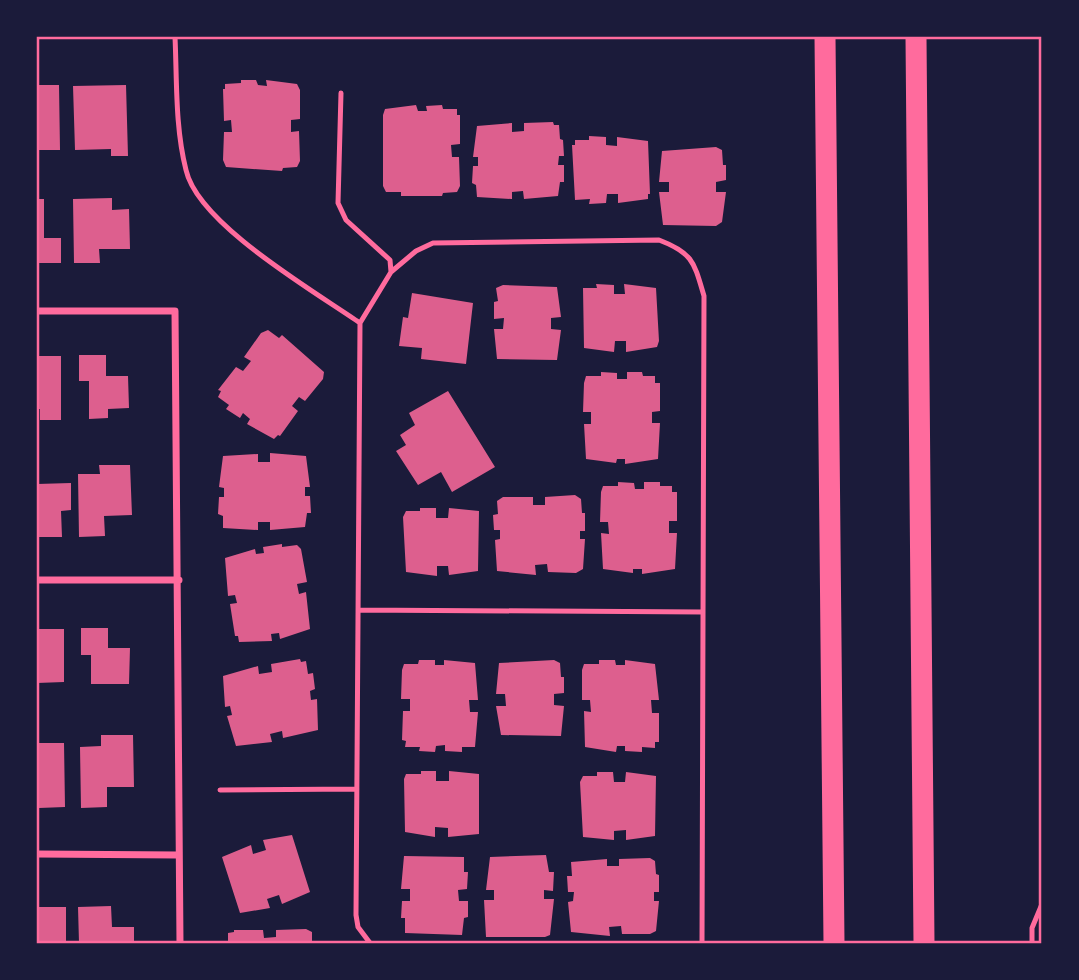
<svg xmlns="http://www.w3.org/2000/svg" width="1079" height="980" viewBox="0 0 1079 980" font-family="'DM Sans',sans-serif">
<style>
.building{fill:#dd5f8e}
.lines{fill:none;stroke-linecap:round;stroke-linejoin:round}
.service{stroke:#ff6b9d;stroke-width:5}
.minor{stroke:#ff6b9d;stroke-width:7}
.motorway{stroke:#ff6b9d;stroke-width:21}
.neatline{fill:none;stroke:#ff6b9d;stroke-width:2.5}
</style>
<rect width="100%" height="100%" fill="#1b1b3a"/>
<!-- building -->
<path class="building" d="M241 80H256L258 85 267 86 266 80 297 84 300 90V119L291 120V132L299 131 300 161 297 167 283 168 282 171 226 167 223 160 224 132H232L231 120 224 121 223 89H225V84L241 83Z
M37 85H59L60 150H37Z
M126 85 128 156H111V149L75 150 73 86Z
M416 105 418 111H427L426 106 442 105 443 109H457V115H460V144L451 145 452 157H459L460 186 457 192 443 193 442 196H401V192H386L383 186V115L385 109Z
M553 122 554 125H559L560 139 563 140 564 156H559L558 165H564V182H560L558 196 524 199 523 191 512 192V199L477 197 476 185 472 183 473 166H478V157H473L477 126 512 123V132L524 131V123Z
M589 136 606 137V145L617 146V137L648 141 650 194H648V199L618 203V194H607L606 203 589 204 590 199 575 200 572 145H575V140H589Z
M716 147 722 150 723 165H726V180L716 182V192H726L722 222 716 226 663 225 659 192H669V182H659L662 151Z
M112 198V210L129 209 130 249H99L100 263H74L73 199Z
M37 199H44V238H61V263H37Z
M596 284 614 285V294H625L624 284 656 288 659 341 657 347 626 352V341H615L614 352 584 348 583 288H597Z
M503 285 557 287 561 317 551 318V329L561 330 557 360 497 359 494 329H503L504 318 494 319V302L498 301 496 288Z
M412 293 473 303 466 364 421 359 422 348 399 346 403 317 408 318Z
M268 330 279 338 282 335 324 372 323 379 305 401 299 397 292 406 298 411 280 436 278 435 274 439 247 424 250 419 243 413 240 418 226 409 229 405 218 397 221 391 218 390 236 367 243 371 251 361 244 357 261 333Z
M79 355H106V376H128L129 408 108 409V418L89 419V381H79Z
M37 356H61V420H40V409H37Z
M601 372 617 373V379H627V372H642L643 376H655V383H660V411L652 412V423H660L658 459 625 464V459H617L616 463 586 459 584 424H591V412H583L584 383 586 376H601Z
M448 391 495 467 452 492 441 472 418 485 396 451 406 445 400 435 415 425 409 413Z
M270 453 306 456 310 487H305V496H310L311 513H307L305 527 270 530V522H258V530L223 528V516L218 514 219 497H224V488L219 487 223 456 258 454V462H270Z
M99 465H130L132 515 104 516 105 536 79 537 78 474H100Z
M618 482 634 483 635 489H644V482H660V486H672V492H677V521H669V533H677L675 569 642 574V569H633V573L603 569 601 533 609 534 608 522H600L601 492 603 486H618Z
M71 483V510L61 511 62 537H37V484Z
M575 495 581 499 582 513H585V531H580V539H585L583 569 576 573 548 572 547 564 535 565 536 575 497 571 495 540 500 539V530H494L493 515 498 514 497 501 503 497H533V505H545V497Z
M420 508H436V518H448L449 508 479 511 478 571 449 575 448 566H437V576L406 572 403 517 406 511H420Z
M282 544V547L297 545 301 549 307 582 297 584 299 594 306 592 310 629 280 639 279 633 271 634 272 641 239 642 238 636H235L230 604 237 603 235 595 228 596 225 558 255 549 256 554 264 553 263 547Z
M81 628H108V648H130L129 684H91V655H81Z
M37 629H64V682L37 683Z
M300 659 301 662 306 661 308 674 313 673 315 689 310 691 311 700 317 699 318 730 283 738 282 731 270 734 272 742 236 746 227 716 232 715 230 706 225 707 223 676 258 666 259 674 272 672 271 664Z
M419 660H435V665H444V660L475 663 478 700H469L470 712H478L475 747H462V752L445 751V745L436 746 435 752 419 751 420 747H405L406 741 402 740 403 711H410V699H401L402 670 404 664H418Z
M554 660 560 663 561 677H564V693L554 694V705L564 706 561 736 501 735 496 706H506L505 694H496L499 663Z
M599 660H615L616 665H625V660L655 664 659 700H651L652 713H659V742H655V748L642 747V752L625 751V746H617L616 752 585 747 584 711 591 712 590 700H582V670L584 664H599Z
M101 735H133L134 787H107V807L81 808 80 747 101 746Z
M37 743H64L65 807 39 808Z
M421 771H436V781H449V771L479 774V834L448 837V828L435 827V837L405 832 404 779 406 774H421Z
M597 772H613L614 782H625L626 772 656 776 655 836 626 840V830L614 831V840L583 837 580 782 583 776H597Z
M292 835 310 892 282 904 279 895 267 899 270 908 240 913 222 857 251 845 253 854 266 850 263 840Z
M546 855 549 872H554L553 891 544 890V899H554L550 935 545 937H486L484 900H494V890H486L490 857Z
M404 856 464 857V872H468L467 889 458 890 459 901H468V917L464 918 462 935 405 933V918H401L402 901H410V889H401Z
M650 858 655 861 656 874 659 875V892H654V901H659L656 931 650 934H622L621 926 609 927 610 936 571 932 568 902 573 901 574 892H568L567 876H572L571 862 607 859V866H619V859Z
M111 906 112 927H134V943H79L78 907Z
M39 907H66V943H37Z
M306 929 312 932V943H228V933L234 932V930H263L264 938 276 937V930Z"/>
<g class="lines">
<!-- service -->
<path class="service" d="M175 37C177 80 175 127 186 170 198 224 314 291 360 323
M341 93 338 203 346 220 390 260 391 272 360 323 356 915 358 927 370 943
M391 272 416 251 433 243 659 240C693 253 694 262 704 296L702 943
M358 610 703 612
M220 790 357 789
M1032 943V928L1042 904"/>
<!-- minor -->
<path class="minor" d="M37 311H175L180 943
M37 580H179
M37 854 178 855"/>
<!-- motorway -->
<path class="motorway" d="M825 37 834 943
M916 37 924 943"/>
</g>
<!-- border -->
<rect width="1079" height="980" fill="none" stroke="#1b1b3a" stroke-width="77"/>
<rect x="38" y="38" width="1002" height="904" class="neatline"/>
</svg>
